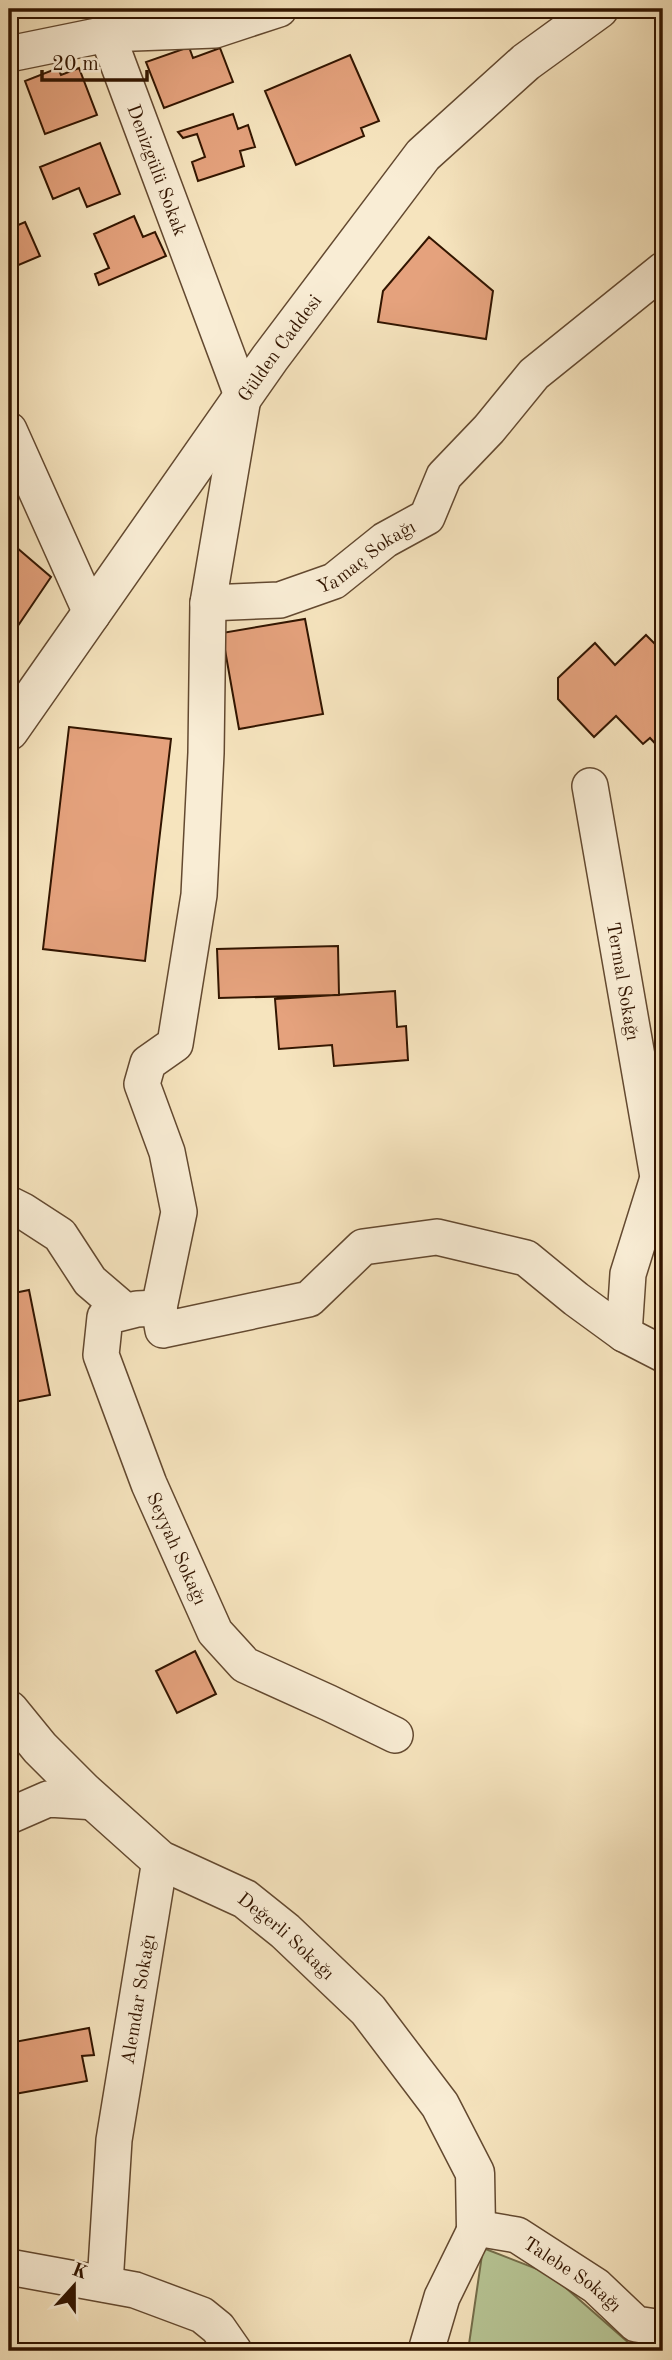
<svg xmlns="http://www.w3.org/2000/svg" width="672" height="2360" viewBox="0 0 672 2360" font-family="'Old Standard TT',serif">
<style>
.green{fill:#b7c595;stroke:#746d4a;stroke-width:2}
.building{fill:#e5a27d;stroke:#321500;stroke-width:2}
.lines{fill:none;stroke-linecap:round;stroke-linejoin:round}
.minor-casing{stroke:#634930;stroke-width:38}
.tertiary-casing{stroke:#634930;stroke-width:41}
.minor{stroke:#f9edd5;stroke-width:35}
.tertiary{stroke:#f9edd5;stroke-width:38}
.labels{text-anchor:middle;stroke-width:7;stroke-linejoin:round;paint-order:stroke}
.street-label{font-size:19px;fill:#321500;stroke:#f9edd5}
</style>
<rect width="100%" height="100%" fill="#f6e4be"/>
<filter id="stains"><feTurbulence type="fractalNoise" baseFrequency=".00286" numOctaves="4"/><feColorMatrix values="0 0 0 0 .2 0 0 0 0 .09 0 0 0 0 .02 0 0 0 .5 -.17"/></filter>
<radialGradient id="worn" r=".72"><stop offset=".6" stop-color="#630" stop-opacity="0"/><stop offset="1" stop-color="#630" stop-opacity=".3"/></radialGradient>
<!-- green -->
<path class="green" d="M483 2248 550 2274 638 2351H468Z"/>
<!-- building -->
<path class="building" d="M189 47 193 58 220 48 233 82 164 108 146 62Z
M350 55 379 121 361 128 364 136 296 165 265 91Z
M58 68 61 75 79 68 97 115 45 134 25 81Z
M233 114 238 129 248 125 255 147 240 151 244 166 198 181 192 162 205 157 197 134 183 138 178 132Z
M100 143 120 194 87 207 79 188 53 199 40 167Z
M134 216 143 237 155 232 166 256 99 285 95 274 109 268 94 234Z
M25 222 40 256 9 269V229Z
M429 237 493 291 486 339 378 322 383 291Z
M9 541 51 577 9 639Z
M305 619 323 714 239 729 222 633Z
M646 635 655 644 663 635V752L650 738 643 744 616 716 594 737 558 699V678L595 643 615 665Z
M69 727 171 739 145 961 43 949Z
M338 946 339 995 219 998 217 949Z
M395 991 397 1027 406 1026 408 1060 334 1066 332 1045 279 1049 275 999Z
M29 1290 50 1395 9 1403V1294Z
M195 1651 216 1694 177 1713 156 1671Z
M89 2028 94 2055 82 2056 87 2081 9 2095V2043Z"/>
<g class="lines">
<!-- minor casing -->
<g class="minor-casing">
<g id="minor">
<path d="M107 34 215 30 279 9"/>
<path id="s1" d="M9 54 107 34 243 398 208 603 280 600 334 581 385 540 427 517 444 476 489 429 534 374 663 270"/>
<path d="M9 430 92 615"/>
<path d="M208 603 206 753 199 895 175 1044 148 1063 142 1084 167 1152 179 1212 159 1308 163 1330 309 1299 363 1247 437 1237 526 1258 576 1299 624 1334 663 1354"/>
<path id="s2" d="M590 786 658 1177"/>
<path d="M9 1204 23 1211 60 1235 90 1281 125 1311"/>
<path id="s3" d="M159 1308 137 1309 105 1317 101 1355 149 1484 215 1632 245 1665 329 1703 395 1735"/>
<path d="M624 1334 628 1274 663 1162"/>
<path d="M9 1816 48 1799 96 1802"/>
<path d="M9 2267 135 2290 202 2315 218 2328 234 2351"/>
<path id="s4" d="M105 2284 114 2140 160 1860"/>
<path id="s5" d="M426 2351 442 2297 476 2228 517 2235 596 2286 636 2324 663 2328"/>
</g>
</g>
<!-- tertiary casing -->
<g class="tertiary-casing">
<g id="tertiary">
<path id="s6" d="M9 731 270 358 423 155 526 62 599 9"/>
<path id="s7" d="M9 1710 40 1748 83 1791 160 1860 245 1899 285 1931 368 2010 440 2105 475 2173 476 2228"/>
</g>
</g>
<!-- minor -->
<use href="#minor" class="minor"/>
<!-- tertiary -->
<use href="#tertiary" class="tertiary"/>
</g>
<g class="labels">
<!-- street labels -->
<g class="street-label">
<text dy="7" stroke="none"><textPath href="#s1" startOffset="245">Denizgülü Sokak</textPath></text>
<text dy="7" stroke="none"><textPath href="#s6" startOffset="469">Gülden Caddesi</textPath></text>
<text dy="7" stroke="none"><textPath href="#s1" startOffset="866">Yamaç Sokağı</textPath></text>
<text dy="7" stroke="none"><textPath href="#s2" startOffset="198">Termal Sokağı</textPath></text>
<text dy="7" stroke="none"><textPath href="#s3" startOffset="301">Seyyah Sokağı</textPath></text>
<text dy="7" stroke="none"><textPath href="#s7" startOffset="362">Değerli Sokağı</textPath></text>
<text dy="7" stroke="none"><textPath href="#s4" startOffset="287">Alemdar Sokağı</textPath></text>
<text dy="7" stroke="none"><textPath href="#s5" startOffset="243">Talebe Sokağı</textPath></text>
</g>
</g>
<!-- margin -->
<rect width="672" height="2360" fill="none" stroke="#f6e4be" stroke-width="35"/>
<rect x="10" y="10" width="651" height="2339" fill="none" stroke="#321500" stroke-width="3.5"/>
<rect x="18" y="18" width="637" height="2325" fill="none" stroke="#321500" stroke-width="2"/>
<!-- north arrow -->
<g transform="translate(74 2286) rotate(21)" stroke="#f9edd5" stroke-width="5" paint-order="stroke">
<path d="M0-5L12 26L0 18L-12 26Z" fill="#321500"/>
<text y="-10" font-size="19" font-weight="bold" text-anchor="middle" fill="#321500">K</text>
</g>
<!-- scale -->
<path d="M42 70v10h105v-10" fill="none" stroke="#321500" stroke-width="3.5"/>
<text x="52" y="70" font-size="21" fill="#321500" stroke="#f9edd5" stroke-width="5" paint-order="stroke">20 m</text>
<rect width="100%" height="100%" filter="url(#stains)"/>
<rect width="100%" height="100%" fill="url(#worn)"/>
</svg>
